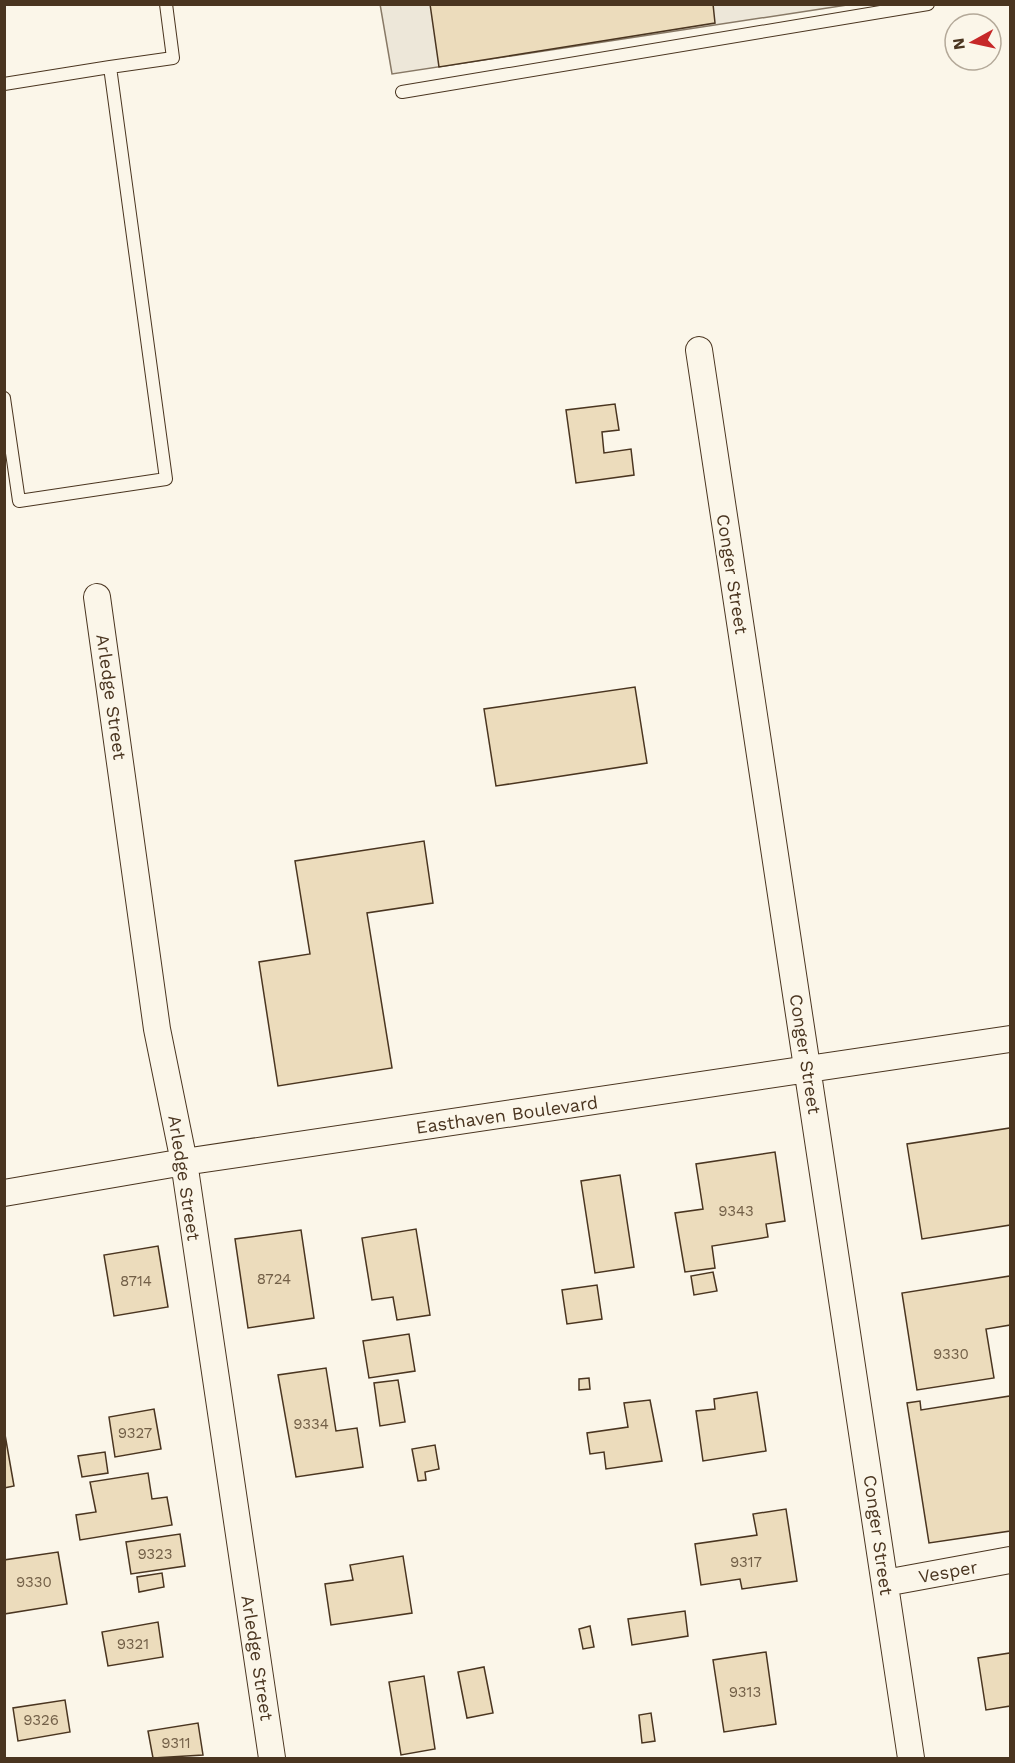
<svg xmlns="http://www.w3.org/2000/svg" width="1015" height="1763" viewBox="0 0 1015 1763" font-family="'Work Sans',sans-serif">
<style>
.parking{fill:#ede7d9;stroke:#887966;stroke-width:1.5}
.building{fill:#ecdcbc;stroke:#4a3520;stroke-width:1.5}
.lines{fill:none;stroke-linecap:round;stroke-linejoin:round}
.service-casing{stroke:#4a3520;stroke-width:14}
.minor-casing{stroke:#4a3520;stroke-width:28}
.service{stroke:#fbf6e9;stroke-width:12}
.minor{stroke:#fbf6e9;stroke-width:26}
.labels{text-anchor:middle;stroke-width:4.5;stroke-linejoin:round;paint-order:stroke}
.number-label{font-size:15px;fill:#725f47}
.street-label{font-size:18px;fill:#4a3520;stroke:#fbf6e9}
</style>
<rect width="100%" height="100%" fill="#fbf6e9"/>
<!-- parking -->
<path class="parking" d="M380 4 847 5 392 74Z"/>
<!-- building -->
<path class="building" d="M430 4H713L715 23 439 67Z
M615 404 619 430 602 432 604 453 631 449 634 475 576 483 566 410Z
M635 687 647 763 496 786 484 709Z
M424 841 433 903 367 913 392 1068 278 1086 259 962 310 954 295 861Z
M1010 1128V1225L922 1239 907 1144Z
M775 1152 785 1221 766 1224 768 1237 712 1246 715 1268 685 1272 675 1213 703 1209 696 1164Z
M620 1175 634 1267 595 1273 581 1181Z
M416 1229 430 1315 397 1320 393 1297 372 1300 362 1238Z
M301 1230 314 1318 248 1328 235 1239Z
M158 1246 168 1307 114 1316 104 1255Z
M713 1272 717 1291 694 1295 691 1276Z
M1010 1276V1325L986 1329 994 1378 917 1390 902 1293Z
M597 1285 602 1319 567 1324 562 1290Z
M409 1334 415 1371 369 1378 363 1341Z
M326 1368 336 1431 357 1428 363 1467 296 1477 278 1375Z
M589 1378 590 1389 579 1390V1379Z
M398 1380 405 1422 380 1426 374 1383Z
M757 1392 766 1451 703 1461 696 1411 715 1409 714 1399Z
M1010 1396V1531L929 1543 907 1403 920 1401 921 1410Z
M650 1400 662 1461 606 1469 604 1452 590 1454 587 1433 628 1427 624 1403Z
M154 1409 161 1449 115 1457 109 1417Z
M4 1429 14 1486 4 1488Z
M435 1445 439 1469 425 1472 426 1480 418 1481 412 1449Z
M105 1452 108 1473 82 1477 78 1456Z
M148 1473 152 1499 167 1497 172 1525 80 1540 76 1515 96 1512 90 1482Z
M786 1509 797 1581 742 1589 740 1579 701 1585 695 1544 757 1535 753 1514Z
M180 1534 185 1566 131 1574 126 1542Z
M58 1552 67 1604 4 1614V1560Z
M403 1556 412 1613 331 1625 325 1584 353 1580 350 1565Z
M162 1573 164 1587 139 1592 137 1577Z
M685 1611 688 1636 632 1645 628 1619Z
M158 1622 163 1657 108 1666 102 1632Z
M590 1626 594 1647 583 1649 579 1629Z
M766 1652 776 1724 724 1732 713 1660Z
M1010 1653V1706L986 1710 978 1658Z
M484 1667 493 1713 467 1718 458 1672Z
M424 1676 435 1749 401 1755 389 1682Z
M65 1700 70 1732 18 1741 13 1708Z
M651 1713 655 1741 642 1743 639 1715Z
M198 1723 203 1755 153 1758 148 1731Z"/>
<g class="lines">
<!-- service casing -->
<g class="service-casing">
<path id="service" d="M4 84 110 67
M402 92 928 4
M4 398 19 501 166 479 110 67 173 58 166 4"/>
</g>
<!-- minor casing -->
<g class="minor-casing">
<path id="minor" d="M699 350 911 1758
M97 597 157 1029 184 1162 272 1758
M4 1193 184 1162 1010 1039
M885 1583 1010 1560"/>
</g>
<!-- service -->
<use href="#service" class="service"/>
<!-- minor -->
<use href="#minor" class="minor"/>
</g>
<g class="labels">
<!-- number labels -->
<g class="number-label">
<text x="736" y="1216">9343</text>
<text x="274" y="1284">8724</text>
<text x="136" y="1286">8714</text>
<text x="951" y="1359">9330</text>
<text x="311" y="1429">9334</text>
<text x="135" y="1438">9327</text>
<text x="155" y="1559">9323</text>
<text x="746" y="1567">9317</text>
<text x="34" y="1587">9330</text>
<text x="133" y="1649">9321</text>
<text x="745" y="1697">9313</text>
<text x="41" y="1725">9326</text>
<text x="176" y="1748">9311</text>
</g>
<!-- street labels -->
<g class="street-label">
<text transform="translate(732 574) rotate(81)" y="6">Conger Street</text>
<text transform="translate(111 697) rotate(82)" y="6">Arledge Street</text>
<text transform="translate(805 1054) rotate(81)" y="6">Conger Street</text>
<text transform="translate(507 1115) rotate(-8)" y="6">Easthaven Boulevard</text>
<text transform="translate(184 1178) rotate(81)" y="6">Arledge Street</text>
<text transform="translate(878 1535) rotate(82)" y="6">Conger Street</text>
<text transform="translate(948 1572) rotate(-10)" y="6">Vesper</text>
<text transform="translate(257 1658) rotate(81)" y="6">Arledge Street</text>
</g>
</g>
<!-- border -->
<rect width="1015" height="1763" fill="none" stroke="#4a3520" stroke-width="12"/>
<!-- north arrow -->
<g transform="translate(973 42) rotate(262)"><circle r="28" fill="#fbf6e9" stroke="#b4a999" stroke-width="1.5"/>
<path d="M0-4.5L10 22L0 15L-10 22Z" fill="#c62828"/>
<text y="-9" font-size="16" font-weight="bold" text-anchor="middle" fill="#4a3520">N</text>
</g>
</svg>
